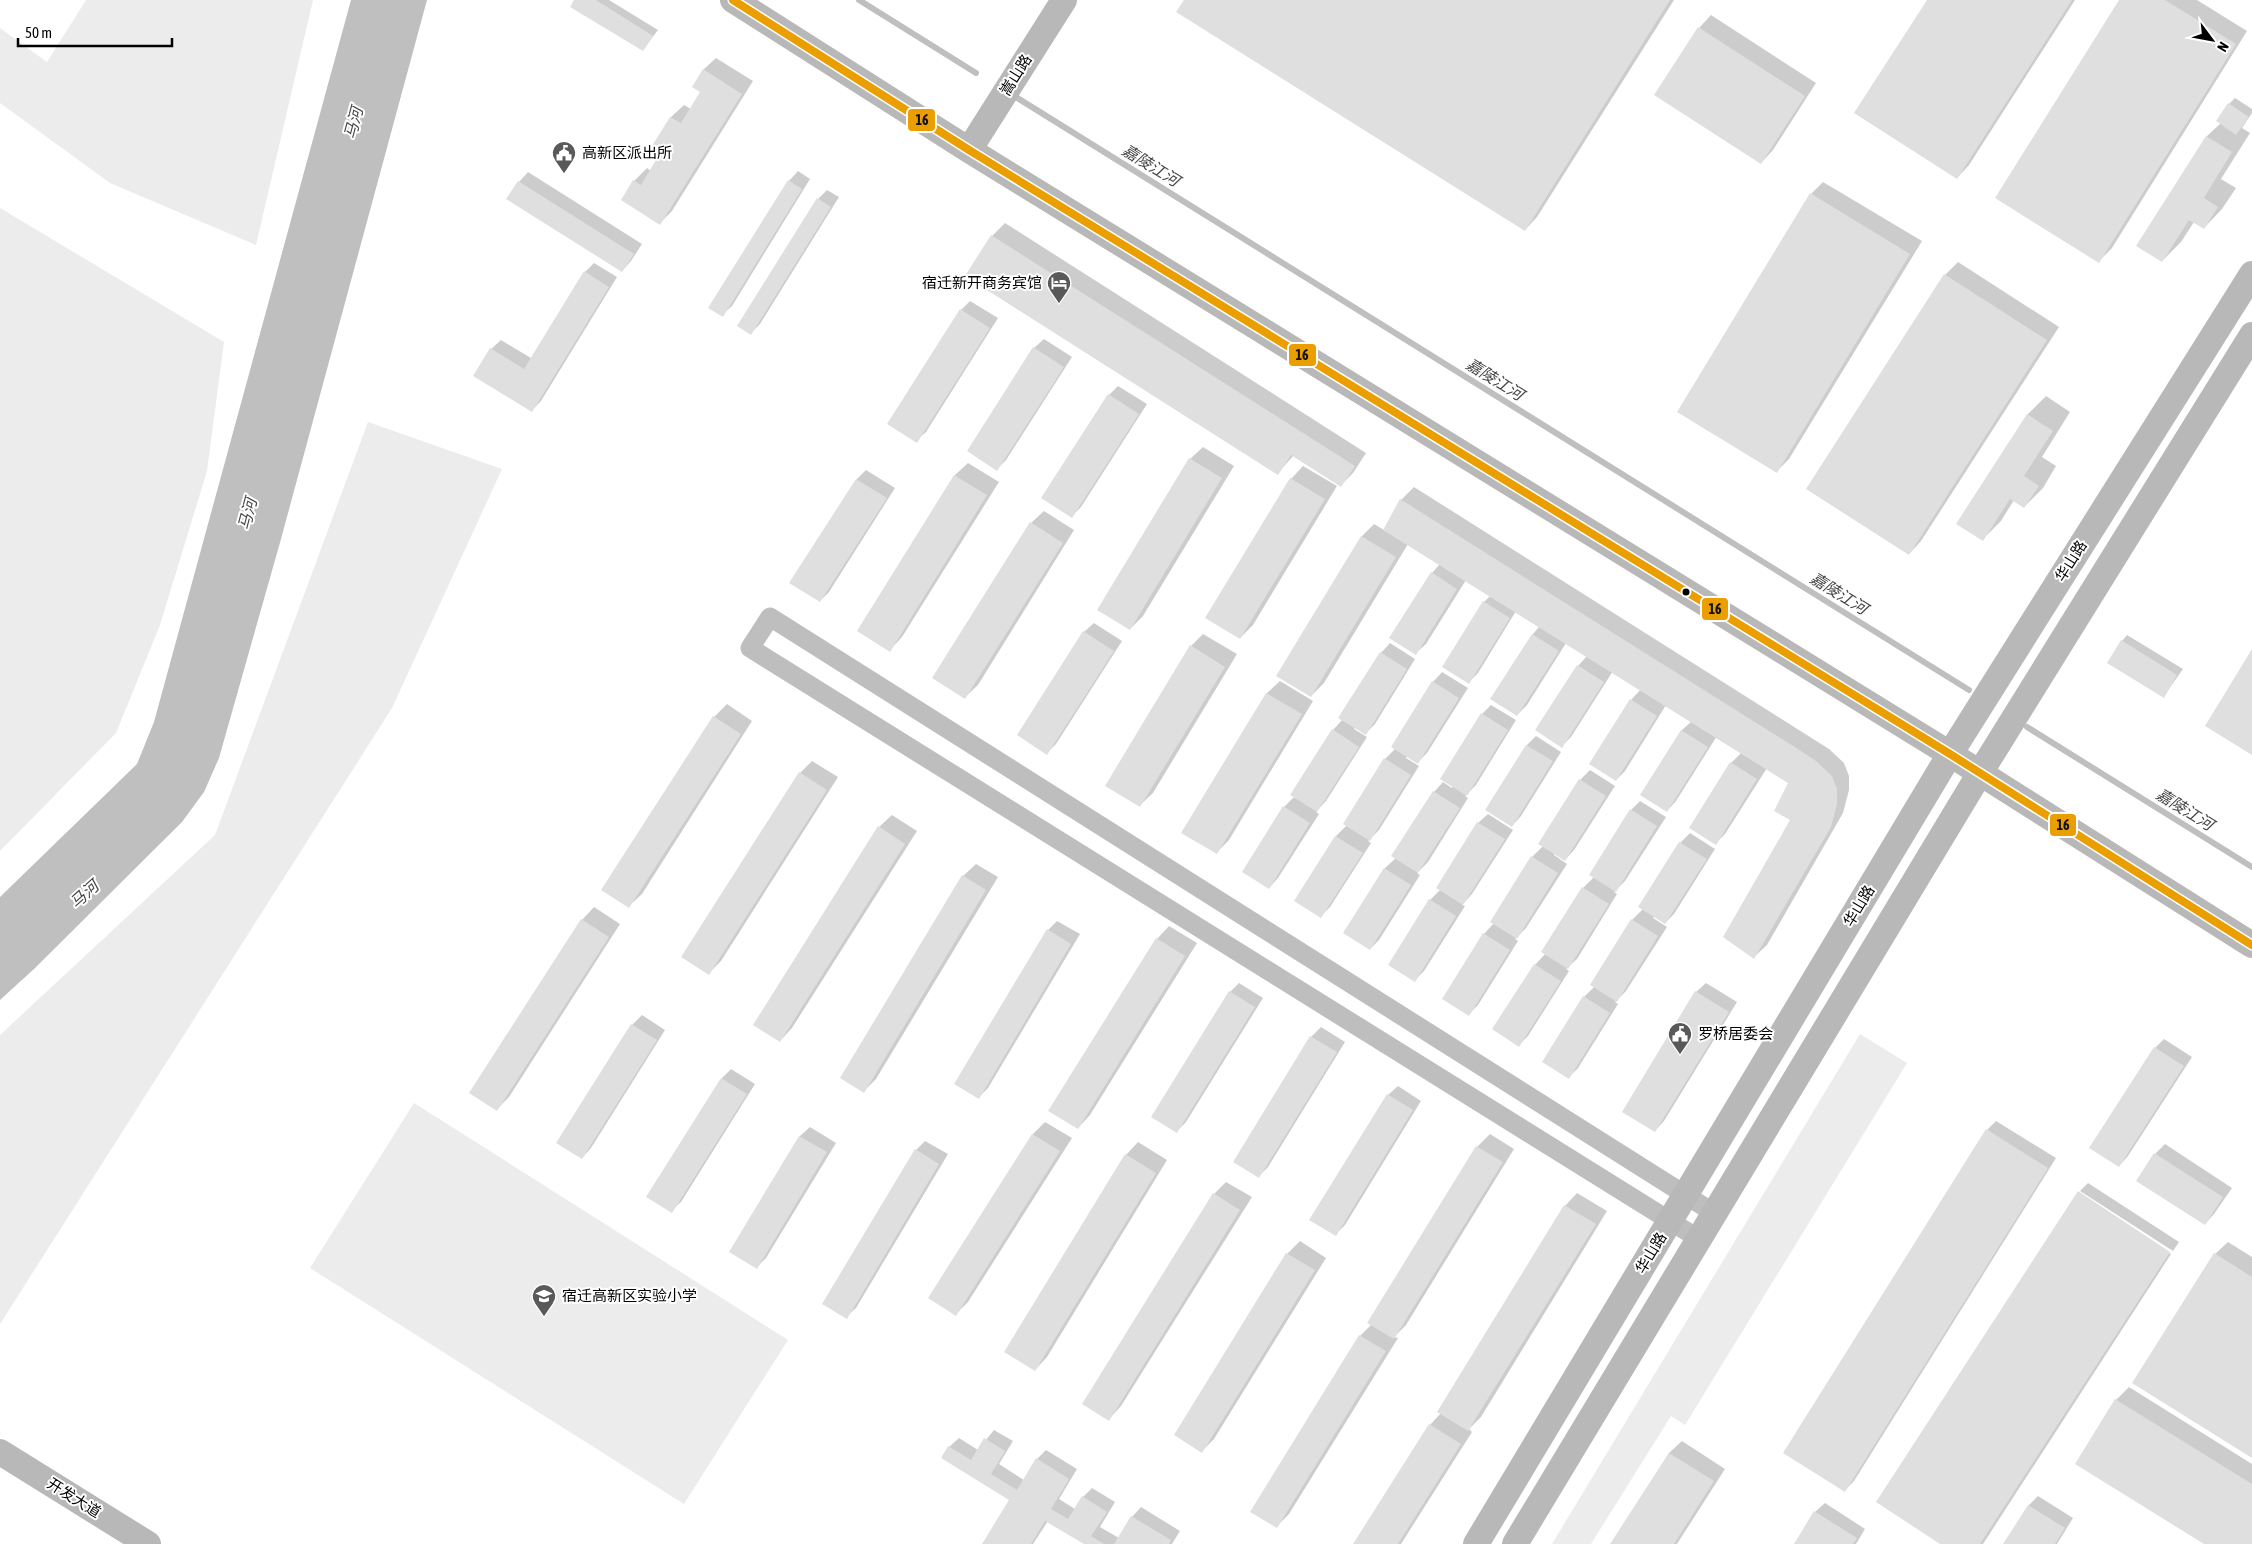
<svg xmlns="http://www.w3.org/2000/svg" width="2252" height="1544" viewBox="0 0 2252 1544" font-family="'Asap Condensed','Noto Sans SC',sans-serif">
<style>
.green{fill:#ececec}
.water{fill:#bfbfbf}
.shadow{fill:#0003}
.lines{fill:none;stroke-linecap:round;stroke-linejoin:round}
.stream{stroke:#bfbfbf;stroke-width:6}
.building{fill:#dfdfdf}
.street{stroke:#bebebe;stroke-width:19}
.secondary{stroke:#b8b8b8;stroke-width:26}
.bus-1-casing{stroke:#fff;stroke-width:11}
.bus-1{stroke:#eb9e00;stroke-width:8}
.bus-dot{fill:#000;stroke:#fff;stroke-width:2}
.labels{text-anchor:middle;stroke-width:4;stroke-linejoin:round;paint-order:stroke}
.street-label{font-size:15px;fill:#000;stroke:#fff}
.poi-label{font-size:15px;fill:#000;stroke:#fff;text-anchor:start}
.water-label{font-size:16px;font-style:italic;fill:#444;stroke:#fff}
.line-badge{stroke:#fff;stroke-width:2}
.pale-badge-label{font-size:14px;text-anchor:middle;font-weight:bold;fill:#111}
</style>
<rect width="100%" height="100%" fill="#fff"/>
<!-- green -->
<path class="green" d="M86 0H313L256 245 110 183 0 103V28L47 62Z
M0 208 224 342 207 471 160 625 116 733 0 851Z
M368 422 502 469 392 708 0 1324V1035L215 835Z
M1860 1034 1907 1063 1685 1425 1671 1416 1591 1544H1552Z
M414 1103 788 1340 684 1504 310 1268Z"/>
<!-- water -->
<path class="water" d="M351 0H427L281 539 219 758 204 792 182 822 34 969 0 1000V897L137 764 154 722Z"/>
<!-- shadow -->
<path class="shadow" d="M576 0H609L658 30 643 50Z
M1186 0H1674L1537 217 1525 230Z
M1928 0H2075L1969 165 1957 178Z
M2120 0H2197L2247 31 2112 248 2099 261Z
M1711 15 1816 83 1773 150 1761 163 1656 95 1699 28Z
M716 58 753 81 672 211 660 223 634 181 647 168 651 171 661 155 652 149 671 117 684 105 691 109 701 92 703 70Z
M2235 98 2252 109V113L2242 128 2250 133 2221 179 2236 188 2222 209 2204 228 2194 222 2181 242 2162 261 2138 245 2207 136 2221 123 2229 104Z
M798 171 810 179 732 306 722 315 789 181Z
M528 172 642 244 631 261 622 271 519 182Z
M1823 182 1922 241 1789 459 1777 471 1811 194Z
M827 190 839 197 760 324 751 333 818 199Z
M1005 223 1366 453 1353 473 1341 485 1294 455 1278 473 967 275 992 236Z
M1958 262 2059 327 1921 541 1909 554 1945 275Z
M594 263 617 277 541 401 531 411 491 349 501 340 531 358 585 272Z
M970 301 998 318 926 432 916 441 961 310Z
M1044 339 1072 357 1006 460 997 469 1034 348Z
M1118 386 1147 404 1081 507 1072 516 1109 395Z
M2046 396 2070 412 2042 457 2056 466 2043 488 2024 507 2014 500 2001 521 1983 539 2027 415Z
M1203 447 1234 466 1143 616 1130 629 1190 459Z
M968 463 999 482 902 637 890 650 858 630 955 475Z
M1303 466 1337 486 1253 625 1240 638 1291 479Z
M866 470 895 488 829 592 820 601 791 582 857 479Z
M1414 487 1829 749 1844 763 1849 776V790L1843 813 1767 945 1754 957 1792 820 1790 782 1767 768 1725 834 1716 843 1731 763 1742 752 1717 736 1676 801 1667 811 1641 795 1682 730 1692 721 1666 705 1625 771 1616 780 1591 764 1631 700 1641 689 1613 671 1571 737 1562 746 1578 666 1587 656 1566 643 1527 705 1517 715 1533 634 1540 626 1516 611 1478 673 1469 682 1484 602 1491 595 1466 580 1426 644 1416 653 1432 573 1440 564 1408 544 1324 683 1311 696 1278 675 1362 536 1374 524 1384 530 1401 500Z
M1044 511 1074 530 978 685 965 697 1031 523Z
M1094 623 1122 641 1056 744 1047 753 1018 735 1084 632Z
M1203 634 1237 654 1153 793 1140 805 1191 646Z
M2127 635 2183 669 2164 696 2122 641Z
M1390 643 1415 659 1375 724 1366 733 1355 727 1354 729 1367 737 1326 801 1316 812 1319 814 1278 878 1269 888 1284 807 1295 796 1333 730 1343 719 1340 717 1381 653Z
M1442 672 1468 688 1427 753 1418 762 1407 755 1406 758 1419 766 1379 830 1368 841 1371 843 1330 907 1321 916 1296 901 1336 836 1347 825 1385 759 1396 748 1433 682Z
M1280 681 1313 701 1229 840 1217 852 1183 832 1267 693Z
M727 704 752 721 642 894 629 906 603 890 714 717Z
M1491 705 1516 720 1476 785 1465 796 1468 798 1428 862 1417 873 1420 875 1379 940 1370 949 1345 933 1385 868 1396 858 1434 792 1443 782 1452 788 1482 714Z
M1536 736 1561 752 1521 816 1512 826 1486 810 1527 745Z
M812 761 838 777 721 961 709 973 800 773Z
M1590 770 1615 786 1574 850 1565 860 1555 853 1554 855 1567 864 1526 928 1515 939 1518 941 1478 1005 1469 1014 1484 934 1494 923 1532 857 1543 846 1540 844 1580 780Z
M1640 801 1666 817 1625 881 1614 892 1617 894 1577 959 1566 969 1569 971 1528 1036 1519 1045 1535 965 1545 954 1583 888 1594 877 1631 810Z
M1488 814 1513 830 1472 894 1462 905 1465 906 1424 971 1415 980 1430 900 1441 889 1478 823Z
M892 815 917 831 792 1028 780 1041 879 827Z
M1690 833 1715 849 1674 914 1665 923 1655 916 1653 918 1667 927 1626 991 1615 1002 1618 1004 1578 1068 1568 1078 1584 997 1595 986 1632 920 1643 909 1640 907 1680 843Z
M976 864 998 877 876 1079 864 1091 963 876Z
M594 907 620 924 509 1097 497 1109 582 920Z
M1057 921 1080 934 988 1088 979 1097 1048 930Z
M1169 926 1197 943 1090 1115 1078 1128 1157 939Z
M1239 983 1263 998 1186 1122 1177 1131 1230 992Z
M1706 983 1737 1002 1664 1121 1655 1131 1624 1111 1696 992Z
M642 1015 665 1030 591 1148 582 1158 558 1143 632 1025Z
M1321 1027 1345 1042 1268 1167 1259 1176 1235 1161 1311 1037Z
M2164 1039 2192 1057 2128 1156 2119 1166 2155 1048Z
M731 1069 755 1084 681 1202 671 1211 648 1197 722 1078Z
M1398 1086 1421 1101 1345 1225 1336 1234 1388 1095Z
M1996 1121 2056 1158 1854 1481 1845 1490 1987 1130Z
M1045 1122 1072 1138 968 1302 956 1314 930 1297 1033 1134Z
M810 1127 836 1143 766 1258 757 1267 731 1251 800 1136Z
M1490 1134 1514 1149 1406 1325 1394 1337 1398 1338 1289 1514 1277 1526 1252 1511 1360 1336 1372 1324 1477 1147Z
M925 1141 948 1154 856 1308 846 1317 916 1150Z
M1138 1142 1167 1160 1047 1357 1035 1370 1126 1155Z
M2165 1144 2232 1188 2214 1214 2205 1224 2138 1181 2155 1154Z
M1226 1182 1252 1197 1121 1406 1109 1419 1214 1194Z
M2088 1183 2179 1242 2173 1251 2080 1191Z
M1577 1193 1607 1211 1481 1417 1469 1429 1472 1432 1401 1544H1354L1430 1425 1441 1413 1565 1206Z
M2079 1194 2171 1254 1983 1544H1942Z
M1300 1241 1326 1258 1214 1439 1202 1451 1287 1254Z
M2228 1242 2252 1257V1457L2215 1254Z
M2129 1387 2252 1464V1544H2206L2077 1464 2116 1400Z
M994 1430 1013 1441 999 1464 1024 1480 1037 1459 1046 1450 1077 1469 1059 1499 1075 1509 1083 1497 1092 1488 1115 1502 1100 1527 1119 1538 1132 1517 1141 1507 1180 1531 1172 1544H1086L1048 1521 1033 1544H984L1011 1499 949 1447 959 1438 978 1450Z
M1682 1441 1725 1469 1677 1544H1611L1669 1453Z
M2038 1496 2073 1518 2057 1544H2005L2029 1505Z
M1825 1503 1865 1529 1856 1544H1795L1815 1512Z"/>
<g class="lines">
<!-- stream -->
<path class="stream" d="M859 0 976 73
M1011 94 1969 690
M2027 727 2252 867"/>
</g>
<!-- building -->
<path class="building" d="M574 0H596L653 36 643 51 570 7Z
M1184 0H1670L1525 231 1176 12Z
M1927 0H2072L1957 179 1854 113Z
M2119 0H2165L2236 44 2099 263 1995 198Z
M1698 27 1805 96 1761 164 1654 95Z
M703 69 742 94 660 225 621 200 633 180 641 185 659 155 650 149 670 117 681 123 700 92 692 87Z
M2228 103 2249 117 2236 135 2216 121Z
M2206 136 2232 152 2204 198 2218 207 2204 229 2189 220 2162 262 2136 246Z
M788 180 802 189 723 317 708 308Z
M518 181 634 254 622 272 506 199Z
M1810 193 1910 254 1777 473 1677 412Z
M817 198 831 207 751 335 737 326Z
M991 235 1355 466 1341 487 1291 455 1278 475 965 276Z
M584 271 609 287 532 412 473 376 490 348 524 369Z
M1944 274 2047 340 1909 555 1806 489Z
M960 309 990 328 917 443 887 424Z
M1033 347 1064 367 997 471 967 451Z
M1108 394 1139 414 1072 518 1041 498Z
M2027 414 2053 431 2024 476 2039 486 2024 508 2010 499 1983 541 1956 524Z
M1189 458 1222 478 1130 630 1097 610Z
M954 475 987 495 890 652 857 631Z
M1290 478 1325 499 1240 639 1205 618Z
M856 479 887 498 820 602 789 583Z
M1400 499 1798 749 1816 761 1832 776 1837 789V804L1831 827 1754 959 1723 937 1790 820 1774 811 1788 783 1383 530Z
M1030 522 1063 543 965 699 932 678Z
M1361 536 1396 557 1311 697 1276 676Z
M1431 572 1457 589 1416 655 1389 638Z
M1483 601 1510 618 1469 684 1442 667Z
M1083 631 1114 651 1047 755 1017 735Z
M1532 634 1559 651 1517 716 1490 699Z
M2121 640 2177 675 2164 698 2107 663Z
M1190 645 1225 667 1140 807 1105 786Z
M2252 649V755L2205 726Z
M1380 652 1407 669 1366 735 1338 718Z
M1577 665 1604 682 1562 748 1535 730Z
M1432 681 1459 698 1418 764 1391 747Z
M1266 693 1302 714 1217 854 1181 833Z
M1630 699 1657 716 1616 781 1589 764Z
M1481 713 1508 730 1467 796 1440 779Z
M713 716 741 734 629 908 601 890Z
M1332 729 1359 747 1317 812 1290 795Z
M1681 730 1708 747 1667 812 1640 795Z
M1526 745 1553 761 1512 827 1485 810Z
M1384 758 1411 775 1370 841 1343 824Z
M1730 762 1757 779 1716 845 1689 828Z
M799 772 827 790 709 975 681 957Z
M1579 779 1606 796 1565 861 1538 844Z
M1433 791 1460 808 1418 873 1391 856Z
M1283 806 1310 823 1269 889 1242 872Z
M1630 809 1657 826 1616 892 1589 875Z
M1477 822 1505 839 1463 905 1436 888Z
M878 826 905 844 780 1042 753 1025Z
M1335 836 1363 853 1321 918 1294 901Z
M1679 842 1707 859 1665 924 1638 907Z
M1531 856 1558 873 1517 939 1490 922Z
M1384 868 1411 885 1370 950 1343 933Z
M962 875 986 890 864 1093 840 1078Z
M1582 887 1609 904 1568 969 1541 952Z
M1429 899 1456 916 1415 982 1388 965Z
M581 919 609 937 497 1111 469 1093Z
M1631 919 1658 936 1617 1002 1590 985Z
M1047 929 1071 944 979 1099 954 1084Z
M1483 933 1510 950 1469 1016 1442 999Z
M1156 938 1185 956 1078 1129 1048 1111Z
M1534 964 1561 981 1519 1047 1492 1029Z
M1229 991 1255 1007 1177 1133 1151 1117Z
M1695 991 1729 1012 1655 1132 1622 1112Z
M1583 996 1610 1013 1569 1079 1542 1062Z
M631 1024 657 1040 582 1159 556 1143Z
M1310 1036 1337 1052 1259 1178 1233 1162Z
M2154 1047 2184 1066 2119 1167 2089 1148Z
M721 1078 747 1094 672 1213 646 1197Z
M1387 1094 1413 1110 1336 1236 1309 1220Z
M1986 1129 2048 1168 1845 1492 1783 1453Z
M1032 1134 1060 1151 956 1316 928 1298Z
M799 1136 827 1152 757 1269 729 1252Z
M1476 1146 1503 1162 1394 1339 1367 1323Z
M915 1149 939 1164 847 1319 822 1304Z
M2154 1153 2223 1197 2205 1225 2136 1181Z
M1125 1154 1156 1173 1035 1371 1004 1352Z
M2078 1191 2170 1252 1980 1544H1940L1876 1502Z
M1213 1193 1240 1210 1109 1421 1082 1404Z
M1564 1205 1596 1224 1468 1431 1437 1412Z
M1286 1253 1315 1270 1202 1453 1174 1435Z
M2214 1253 2252 1277V1458L2132 1383Z
M1359 1335 1386 1351 1277 1528 1250 1512Z
M2115 1399 2252 1484V1544H2204L2075 1464Z
M1429 1424 1461 1444 1398 1544H1353Z
M984 1438 1005 1451 991 1474 1017 1490 1036 1458 1069 1479 1051 1509 1068 1519 1082 1496 1107 1512 1091 1536 1104 1544H1084L1045 1521 1031 1544H982L1009 1500 941 1458 948 1446 971 1460Z
M1669 1453 1714 1481 1674 1544H1610Z
M2028 1505 2065 1528 2055 1544H2003Z
M1814 1511 1857 1538 1853 1544H1794Z
M1131 1516 1171 1540 1169 1544H1114Z"/>
<g class="lines">
<!-- street -->
<path class="street" d="M1699 1239 750 648 770 617 1714 1213"/>
<!-- secondary -->
<path class="secondary" d="M733 0 969 150 1950 754 2252 945
M969 150 1064 0
M0 1452 148 1544
M1476 1544 1950 754 2252 274
M1515 1544 1980 773 2252 335"/>
<!-- bus-1 casing -->
<g class="bus-1-casing">
<path id="bus-1" d="M733 0 969 150 1950 754 2252 945"/>
</g>
<!-- bus-1 -->
<use href="#bus-1" class="bus-1"/>
</g>
<!-- icons -->
<defs>
<g id="civic-pin" transform="scale(1.25)"><path d="M0 17L-7.5 6A9.5 9.5 0 1 1 7.5 6Z" fill="#595959" stroke="#fff"/><path d="M-.6-6.5H3V-4.5H.6V-3L4-1V1h2V6H-6V1h2V-1L-.6-3ZM-1.2 2.5V6h2.4V2.5Z" fill="#fff"/></g>
<g id="hotel-pin" transform="scale(1.25)"><path d="M0 17L-7.5 6A9.5 9.5 0 1 1 7.5 6Z" fill="#595959" stroke="#fff"/><path d="M-6-4.5h1.5V1H6V5H4.5V3h-9V5H-6ZM-4 0a1.8 1.8 0 1 1 3.6 0ZM.5 0V-2.5h3Q6-2.5 6 0Z" fill="#fff"/></g>
<g id="school-pin" transform="scale(1.25)"><path d="M0 17L-7.5 6A9.5 9.5 0 1 1 7.5 6Z" fill="#595959" stroke="#fff"/><path d="M0-5L7-2L0 1L-7-2ZM-4 1L0 2.5L4 1V4Q0 6-4 4Z" fill="#fff"/></g>
</defs>
<g fill-rule="evenodd">
<use href="#civic-pin" x="564" y="153"/>
<use href="#hotel-pin" x="1059" y="283"/>
<use href="#civic-pin" x="1680" y="1034"/>
<use href="#school-pin" x="544" y="1296"/>
</g>
<!-- markers -->
<circle class="bus-dot" cx="1686" cy="592" r="4.5"/>
<g class="labels">
<!-- street labels -->
<g class="street-label">
<text transform="translate(1016 75) rotate(-58)" y="5">嵩山路</text>
<text transform="translate(2071 561) rotate(-58)" y="5">华山路</text>
<text transform="translate(1859 906) rotate(-59)" y="5">华山路</text>
<text transform="translate(1651 1253) rotate(-59)" y="5">华山路</text>
<text transform="translate(74 1498) rotate(32)" y="5">开发大道</text>
</g>
<!-- poi labels -->
<g class="poi-label">
<text x="582" y="158">高新区派出所</text>
<text x="1042" y="288" text-anchor="end">宿迁新开商务宾馆</text>
<text x="1698" y="1039">罗桥居委会</text>
<text x="562" y="1301">宿迁高新区实验小学</text>
</g>
<!-- water labels -->
<g class="water-label">
<text transform="translate(353 123) rotate(-75)" y="6">马河</text>
<text transform="translate(1151 165) rotate(32)" y="6">嘉陵江河</text>
<text transform="translate(1495 379) rotate(32)" y="6">嘉陵江河</text>
<text transform="translate(247 514) rotate(-75)" y="6">马河</text>
<text transform="translate(1839 593) rotate(32)" y="6">嘉陵江河</text>
<text transform="translate(2185 809) rotate(32)" y="6">嘉陵江河</text>
<text transform="translate(84 894) rotate(-42)" y="6">马河</text>
</g>
</g>
<g class="line-badge">
<rect x="907" y="108" width="29" height="24" rx="5" fill="#eb9e00"/>
<rect x="1288" y="343" width="29" height="24" rx="5" fill="#eb9e00"/>
<rect x="1701" y="597" width="28" height="24" rx="5" fill="#eb9e00"/>
<rect x="2049" y="813" width="28" height="24" rx="5" fill="#eb9e00"/>
</g>
<g class="pale-badge-label">
<text x="922" y="125">16</text>
<text x="1302" y="360">16</text>
<text x="1715" y="614">16</text>
<text x="2063" y="830">16</text>
</g>
<!-- north arrow -->
<g transform="translate(2212 40) rotate(122)" stroke="#ffffff" stroke-width="4" paint-order="stroke">
<path d="M0-4L9 19L0 12L-9 19Z" fill="#000000"/>
<text y="-8" font-size="14" font-weight="bold" text-anchor="middle" fill="#000000">N</text>
</g>
<!-- scale -->
<path d="M18 38v8h154v-8" fill="none" stroke="#000000" stroke-width="2.5"/>
<text x="25" y="38" font-size="15" fill="#000000" stroke="#ffffff" stroke-width="4" paint-order="stroke">50 m</text>
</svg>
